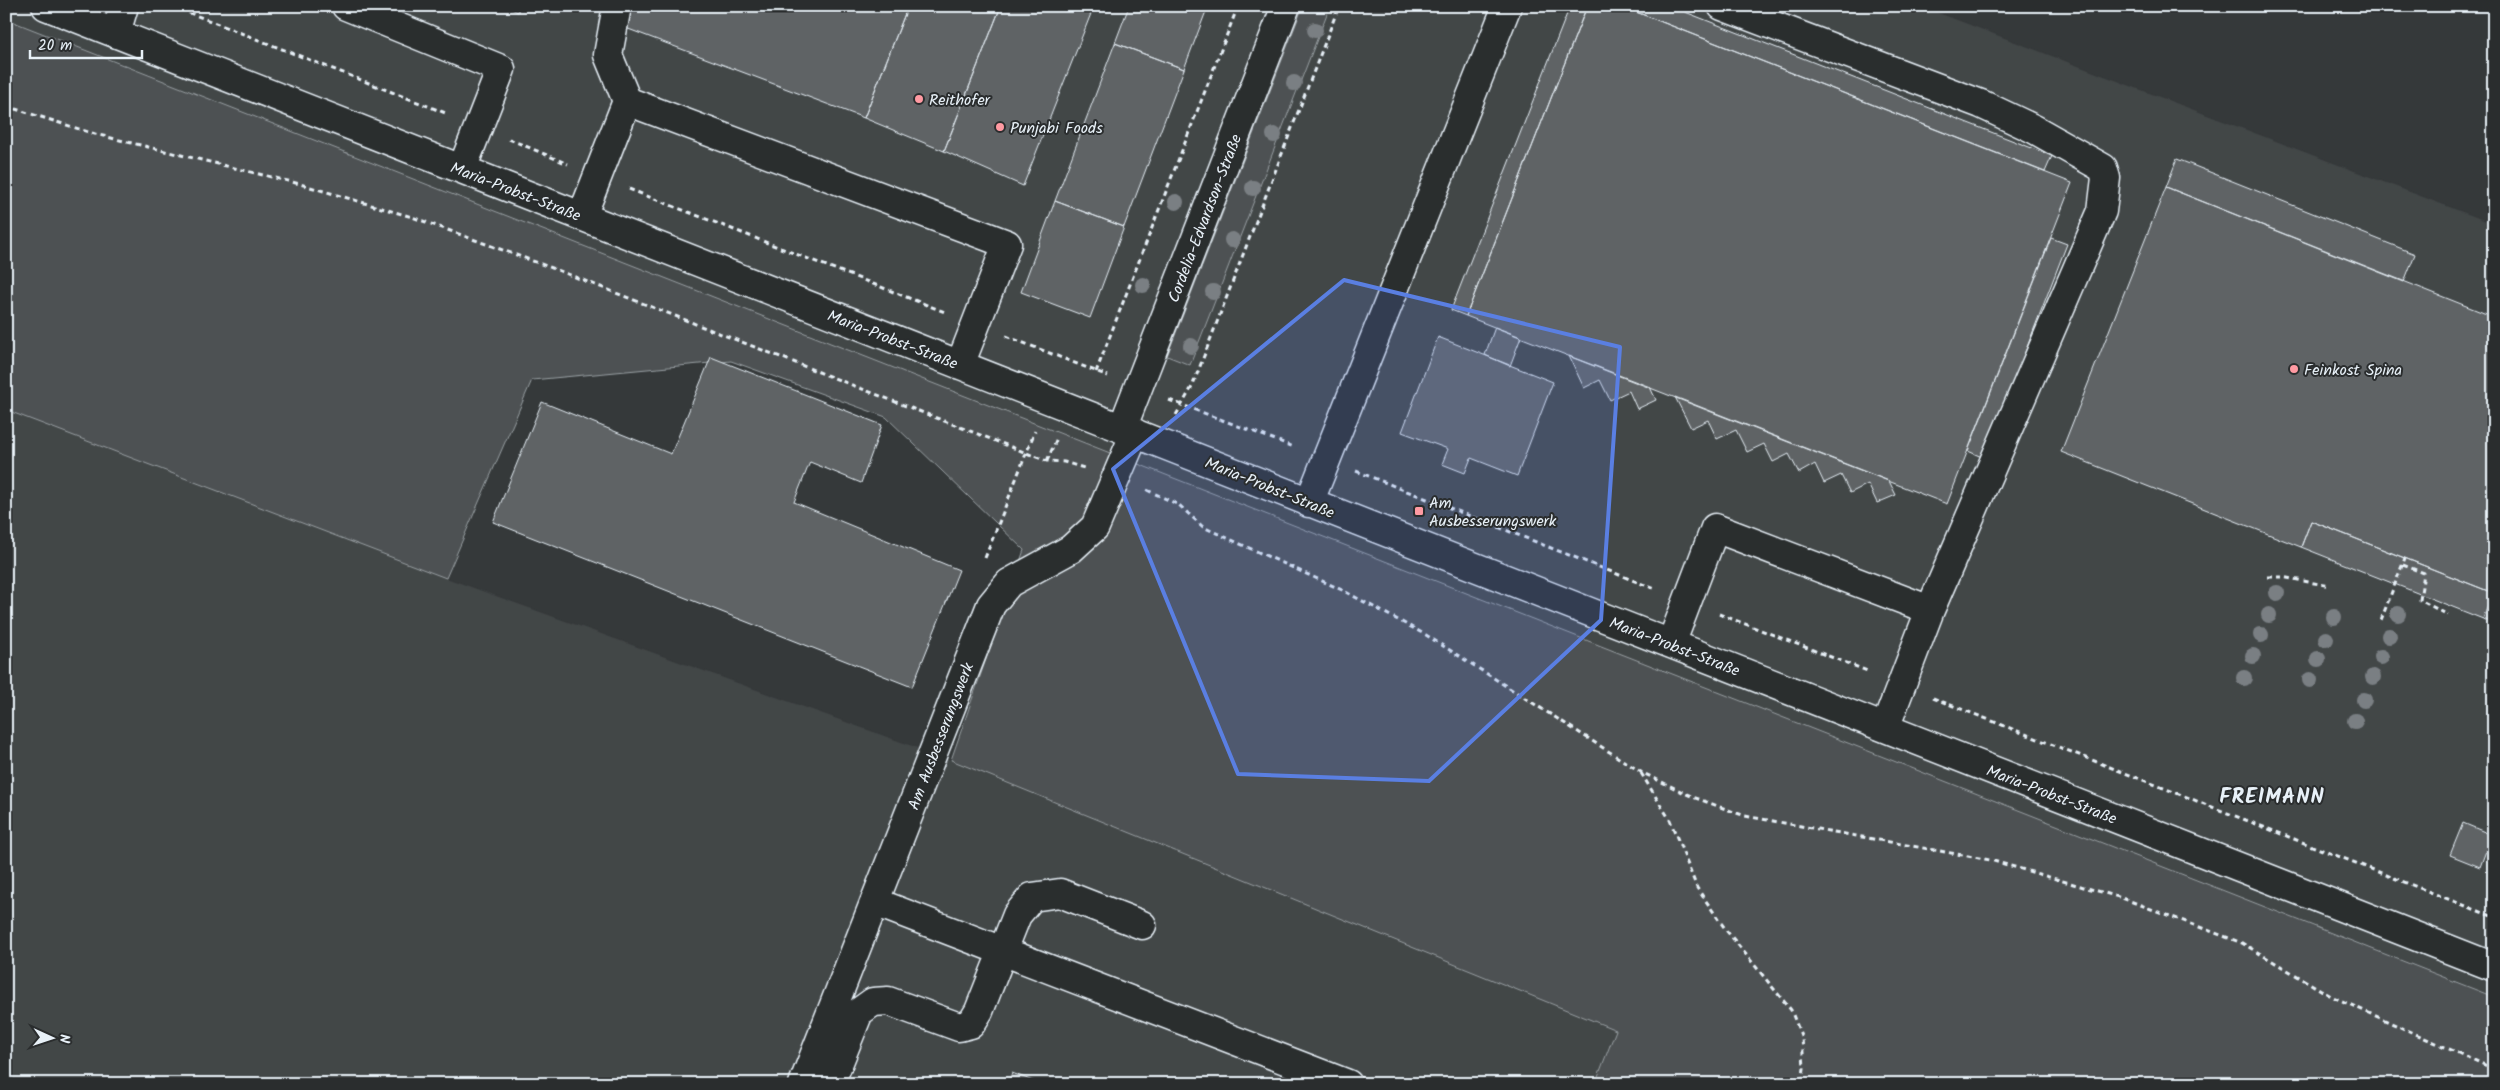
<svg xmlns="http://www.w3.org/2000/svg" width="2500" height="1090" viewBox="0 0 2500 1090" font-family="Kalam,sans-serif">
<style>
.built{fill:#424647}
.green{fill:#4d5152;stroke:#9aa1a5}
.building{fill:#5f6365;stroke:#e8f1f8}
.lines{fill:none;stroke-linecap:round;stroke-linejoin:round}
.minor-casing{stroke:#e8f1f8;stroke-width:31}
.path{stroke:#e8f1f8;stroke-width:3;stroke-dasharray:5 4;stroke-linecap:butt}
.minor{stroke:#2a2d2e;stroke-width:28}
.tree{fill:#7a7f83}
.marked{fill:#5a7fe2;fill-opacity:0.2;stroke:#5a7fe2;stroke-width:4;stroke-linejoin:round}
.poi-dot{fill:#ff9aa2;stroke:#2a2d2e;stroke-width:2}
.labels{text-anchor:middle;stroke-width:4;stroke-linejoin:round;paint-order:stroke}
.poi-label{font-size:16px;fill:#e8f1f8;stroke:#2a2d2e;text-anchor:start}
.street-label{font-size:16px;fill:#e8f1f8;stroke:#2a2d2e}
.district-label{font-size:21px;font-weight:bold;letter-spacing:1px;fill:#e8f1f8;stroke:#2a2d2e}
</style>
<rect width="100%" height="100%" fill="#35393a"/>
<filter id="ink" filterUnits="userSpaceOnUse"><feTurbulence type="fractalNoise" baseFrequency=".02" numOctaves="2"/><feDisplacementMap in="SourceGraphic" scale="10" xChannelSelector="R" yChannelSelector="G"/><feConvolveMatrix kernelMatrix="1 2 1 2 8 2 1 2 1" color-interpolation-filters="sRGB"/></filter>
<g filter="url(#ink)">
<!-- built -->
<path class="built" d="M6 6H1920L2494 224V997L6 19Z
M6 410 446 578 951 760 1616 1030 1755 1084H6Z"/>
<!-- green -->
<path class="green" d="M1303 6H1330L1190 365 1167 356Z
M6 19 2494 997V1084H1595L1616 1030 951 760 1024 550 886 417 731 361 532 380 446 578 6 410Z"/>
<!-- building -->
<path class="building" d="M505 6H520L518 12Z
M631 6H908L864 118 623 27Z
M908 6H1001L944 151 864 118Z
M1001 6H1094L1023 186 944 151Z
M1129 6H1208L1184 69 1115 43Z
M1570 6H1587L1466 316 1451 310Z
M1587 6H1621L2072 183 1947 504 1466 316Z
M1621 6H1670L2052 156 2045 172Z
M1115 43 1184 69 1124 227 1055 201Z
M2177 159 2415 254 2404 282 2166 187Z
M2166 187 2494 317V623L2483 619 2493 593 2311 521 2301 547 2061 452Z
M1055 201 1124 227 1090 318 1021 292Z
M2051 238 2067 244 1984 458 1968 451Z
M1495 327 1521 337 1510 366 1485 355Z
M1438 337 1553 382 1517 476 1471 458 1465 473 1442 464 1448 449 1402 432Z
M1569 356 1650 387 1656 400 1637 409 1629 391 1610 400 1600 380 1584 388Z
M711 357 882 425 861 483 810 462 794 502 959 570 912 687 493 522 542 402 671 454Z
M1675 397 1889 481 1896 495 1877 503 1868 484 1850 493 1841 475 1824 483 1815 464 1799 473 1789 454 1773 462 1764 444 1747 452 1736 430 1717 439 1708 420 1691 428Z
M2311 521 2493 593 2483 619 2301 547Z
M2463 823 2492 835 2480 867 2450 855Z
M1012 1073 1041 1084H1007Z"/>
<g class="lines">
<!-- minor casing -->
<g class="minor-casing">
<path id="minor" d="M46 6 2494 967
M346 6 501 69 462 169
M617 6 608 55 627 101
M1722 6 1981 104 2034 129 2103 168 2106 178 2102 211 1930 610
M116 33 124 6
M582 216 627 101 1007 244 960 365
M1122 429 1286 6
M1309 503 1507 6
M1671 644 1715 528 1930 610 1885 728
M875 902 1348 1084
M803 1084 991 605 1009 583 1071 549 1095 527 1135 433
M830 1084 859 1012 873 1002 888 1001 959 1027 971 1024 979 1011 1017 915 1032 897 1060 893 1142 925"/>
</g>
<!-- path -->
<path class="path" d="M172 6 448 114
M6 106 95 134 300 184 412 217 552 268 1047 461 1064 462 1084 468
M509 139 568 164
M629 189 945 312
M1006 336 1108 376
M1096 372 1238 6
M1169 400 1294 447
M1176 415 1192 387 1339 6
M1047 461 1057 438
M1356 471 1655 589
M1147 490 1179 505 1203 527 1342 590 1426 635 1641 772 1693 797 1745 816 1990 860 2122 898 2242 943 2331 996 2494 1069
M985 558 1035 431
M2403 565 2424 573 2420 600 2448 615
M2268 577H2282L2330 586
M1719 614 1870 672
M2381 620 2405 558
M1933 698 2494 917
M1641 773 1670 820 1697 888 1726 930 1791 1010 1802 1038 1804 1068 1802 1084"/>
<!-- minor -->
<use href="#minor" class="minor"/>
</g>
<!-- trees -->
<g class="tree">
<circle cx="1315" cy="30" r="8"/>
<circle cx="1294" cy="83" r="8"/>
<circle cx="1274" cy="135" r="8"/>
<circle cx="1253" cy="188" r="8"/>
<circle cx="1176" cy="202" r="8"/>
<circle cx="1232" cy="240" r="8"/>
<circle cx="1143" cy="285" r="8"/>
<circle cx="1213" cy="292" r="8"/>
<circle cx="1191" cy="346" r="8"/>
<circle cx="2277" cy="593" r="8"/>
<circle cx="2398" cy="614" r="8"/>
<circle cx="2269" cy="615" r="8"/>
<circle cx="2334" cy="617" r="8"/>
<circle cx="2261" cy="635" r="8"/>
<circle cx="2389" cy="636" r="8"/>
<circle cx="2326" cy="639" r="8"/>
<circle cx="2253" cy="656" r="8"/>
<circle cx="2381" cy="657" r="8"/>
<circle cx="2318" cy="659" r="8"/>
<circle cx="2373" cy="677" r="8"/>
<circle cx="2244" cy="678" r="8"/>
<circle cx="2310" cy="680" r="8"/>
<circle cx="2364" cy="700" r="8"/>
<circle cx="2355" cy="721" r="8"/>
</g>
</g>
<!-- marked area -->
<path class="marked" d="M1344 280 1620 347 1601 620 1429 781 1238 774 1113 469Z"/>
<!-- markers -->
<g class="poi-dot">
<circle cx="919" cy="99" r="5"/>
<circle cx="1000" cy="127" r="5"/>
<circle cx="2294" cy="369" r="5"/>
<rect x="1414" y="506" width="10" height="10" rx="2.5"/>
</g>
<g class="labels">
<!-- poi labels -->
<g class="poi-label">
<text x="929" y="105">Reithofer</text>
<text x="1010" y="133">Punjabi Foods</text>
<text x="2304" y="375">Feinkost Spina</text>
<text x="1429" y="508">Am<tspan x="1429" dy="18">Ausbesserungswerk</tspan></text>
</g>
<!-- street labels -->
<g class="street-label">
<text transform="translate(516 191) rotate(21)" y="6">Maria-Probst-Straße</text>
<text transform="translate(1204 218) rotate(-69)" y="6">Cordelia-Edvardson-Straße</text>
<text transform="translate(893 339) rotate(21)" y="6">Maria-Probst-Straße</text>
<text transform="translate(1270 487) rotate(22)" y="6">Maria-Probst-Straße</text>
<text transform="translate(1675 646) rotate(21)" y="6">Maria-Probst-Straße</text>
<text transform="translate(940 736) rotate(-69)" y="6">Am Ausbesserungswerk</text>
<text transform="translate(2052 794) rotate(21)" y="6">Maria-Probst-Straße</text>
</g>
<!-- district labels -->
<g class="district-label">
<text x="2272" y="803">FREIMANN</text>
</g>
</g>
<!-- margin -->
<rect width="2500" height="1090" fill="none" stroke="#2a2d2e" stroke-width="25"/>
<rect x="12" y="12" width="2475" height="1065" fill="none" stroke="#e8f1f8" stroke-width="2" filter="url(#ink)"/>
<!-- north arrow -->
<g transform="translate(52 1038) rotate(93)" stroke="#2a2d2e" stroke-width="4" paint-order="stroke">
<path d="M0-4L9 19L0 12L-9 19Z" fill="#e8f1f8"/>
<text y="-8" font-size="14" font-weight="bold" text-anchor="middle" fill="#e8f1f8">N</text>
</g>
<!-- scale -->
<path d="M30 50v8h112v-8" fill="none" stroke="#e8f1f8" stroke-width="2.5"/>
<text x="38" y="50" font-size="15" fill="#e8f1f8" stroke="#2a2d2e" stroke-width="4" paint-order="stroke">20 m</text>
</svg>
